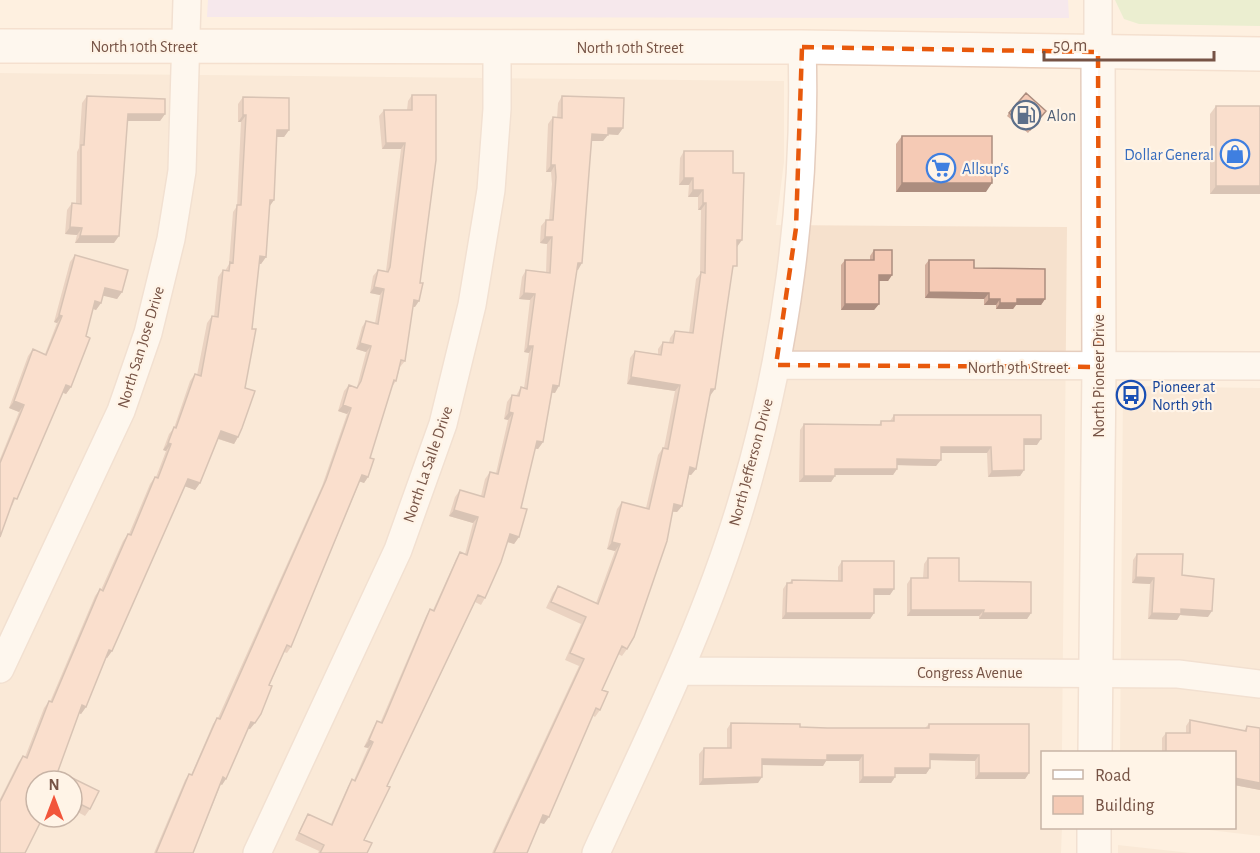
<svg xmlns="http://www.w3.org/2000/svg" width="1260" height="853" viewBox="0 0 1260 853" font-family="'Alegreya Sans',sans-serif">
<style>
.residential{fill:#f6e1cd;fill-rule:evenodd}
.education{fill:#edddfa}
.green{fill:#d4ecbd}
.lines{fill:none;stroke-linecap:round;stroke-linejoin:round}
.minor-casing{stroke:#e5cdbe;stroke-width:30}
.tertiary-casing{stroke:#e5cdbe;stroke-width:36}
.secondary-casing{stroke:#eacdba;stroke-width:36}
.minor{stroke:#fff;stroke-width:27}
.tertiary{stroke:#fff;stroke-width:33}
.secondary{stroke:#fff;stroke-width:33}
.wall{fill:#d3ae9c}
.shaded-wall{fill:#ac8d7f}
.building{fill:#f5cab5;stroke:#ac8d7f;stroke-width:1.5}
.marked{fill:none;stroke:#e8590c;stroke-width:4.5;stroke-dasharray:12 8;stroke-linejoin:round}
.labels{text-anchor:middle;stroke-width:4.5;stroke-linejoin:round;paint-order:stroke}
.street-label{font-size:16px;fill:#765345;stroke:#fff4e7}
.service-label{font-size:16px;fill:#4e5e75;stroke:#fff4e7;text-anchor:start}
.shop-label{font-size:16px;fill:#366cbe;stroke:#fff4e7;text-anchor:end}
.transit-label{font-size:16px;fill:#164399;stroke:#fff4e7;text-anchor:start}
</style>
<rect width="100%" height="100%" fill="#fef0e0"/>
<!-- residential -->
<path class="residential" d="M0 73 784 81V162L776 225 1067 227 1062 752H1042V828H1062L1061 853H0ZM36 781H72V817H36Z
M1123 386 1260 388V836L1192 828H1234V752H1120Z
M1118 845 1191 853H1118Z"/>
<!-- education -->
<path class="education" d="M208 0H1068L1069 18 207 17Z"/>
<!-- green -->
<path class="green" d="M1115 0H1260V26L1139 24 1124 19Z"/>
<g class="lines">
<!-- minor casing -->
<g class="minor-casing">
<path id="minor" d="M1098 52V0
M776 365 1260 366
M0 669 121 411 148 333 171 239 182 171 187 0
M679 671 1178 674 1260 684
M257 853 398 550 443 424 472 305 491 190 497 109V47
M596 853C649 737 707 621 743 498 786 353 807 198 802 47"/>
</g>
<!-- tertiary casing -->
<g class="tertiary-casing">
<path id="tertiary" d="M1095 752 1099 367 1098 52
M1094 853V828"/>
</g>
<!-- secondary casing -->
<g class="secondary-casing">
<path id="secondary" d="M0 46 802 47 1260 54"/>
</g>
<!-- minor -->
<use href="#minor" class="minor"/>
<!-- tertiary -->
<use href="#tertiary" class="tertiary"/>
<!-- secondary -->
<use href="#secondary" class="secondary"/>
</g>
<!-- wall -->
<path class="wall" d="M412 95 415 307H413L405 361 400 367 396 381 392 387 370 458 368 477 364 483 360 481 291 647 287 653 284 652 250 729 248 728 222 785 221 784 193 853H154L185 780 189 774 191 775 213 724 217 718H218L322 486 347 414 338 411 344 391 349 385 357 388V387L366 352 356 349 362 327 366 321 375 323 380 295 370 293 373 276 378 270 386 271 401 149H382L379 116 384 110H407L408 101Z
M87 96 165 114 160 121H127L114 243H75L77 235 65 234 67 210 72 203H76L77 152 79 148 82 103Z
M562 96 623 128 618 135 608 134 603 141H592L578 270H577L555 393H552L543 442 538 449H535L521 508 519 537 514 544 507 542 485 598 481 605 475 602 387 786 364 840 367 853H318L319 851 295 840 304 821 308 814 331 824 348 786 352 779 354 780 368 748 364 747 373 728 377 721 381 722V721L426 616 430 609 433 610 456 559 460 552 465 554 473 523 449 516 455 497 460 490 481 496 485 479 490 472 496 473 508 420 504 419 507 402 512 395 516 396 521 387 524 388 529 353 524 352 530 300 519 299 522 277 526 270 546 272 547 244 540 243 541 226 546 220H549L552 184 551 172H546L548 124 553 117 557 118 558 103Z
M243 97 289 98V130L284 137H277L274 200 269 207 266 257 261 264H259L252 329H256L245 388 255 391 242 428 238 437 234 444 218 439 200 483 195 490 185 486 112 651 107 658H106L86 707 81 714 79 713 58 771 99 791 90 809 85 816 72 809V781H36V817H43L25 853H0V799L18 763 23 756 25 757 44 708 49 701 50 702 95 596 100 589 101 590 123 541 128 534H129L150 484 155 477H156L166 451 163 450 169 434 174 428 190 381 195 374 197 375 207 323 212 316 214 317 218 277 223 270 225 271 229 264 233 212 237 206 241 122H238V104Z
M1216 106 1260 194H1210V114Z
M1046 111 1028 133 1007 116 1009 113Z
M902 136 986 192H896V144Z
M684 151 733 173 737 247 710 396 696 469 691 475H689L682 506 677 512H673L627 649 622 656 618 654 602 690 600 710 595 717 592 715 544 824 540 823 527 853H492L579 666 565 660 581 624 546 608 553 593 558 586 596 603 615 551 607 549 617 509 622 502 646 508 658 455 663 448H664L675 391 627 384 630 358 635 351 658 354V349L663 342 669 343 670 338 675 331 689 333 696 279 700 274 701 210H698V197H688L689 185H679L680 158Z
M874 250 892 275 888 281H879V304L874 310H841V265L845 260H870V256Z
M75 255 122 292 117 299 103 295 101 303 96 310 93 309 71 387 66 394 63 393 12 506H11L0 537V459L19 412 9 408 28 356 33 349 45 354 57 323 54 322 70 262Z
M929 260 974 268 1045 299 1041 305H1016L1013 309H996V305H984V299L925 298V265Z
M894 415 1037 445H1024V470L1020 476 988 477 987 453H941L936 466 897 465V469L893 475H835L831 482H799L800 430 804 424 879 425 881 421H890Z
M1137 554 1182 575 1208 617 1180 615 1177 620 1148 619 1150 584 1132 583 1133 560Z
M928 558 959 581 1031 613 1027 619H979V616H907V584L911 578H923L924 564Z
M842 561 890 595H874V613L870 619H782L783 589 787 583H789L792 580 838 581V567Z
M1190 720 1244 731 1247 726 1260 728V790L1234 785V753H1162V738L1166 733H1186V726Z
M731 723 827 728H925L929 724 1029 773 1025 779H975V761L930 760V768L926 774H895V777L891 783H859V761H826L823 766 762 765 758 783 699 785V754L704 748H727V729Z"/>
<!-- shaded-wall -->
<path class="shaded-wall" d="M128 114H165L160 121H123Z
M243 115H246L241 122H238Z
M608 128H623L618 135 603 134Z
M277 130H289L284 137H272Z
M592 134 608 135 603 141H588Z
M386 143H405L401 149H382Z
M551 165H555L551 172H546Z
M684 178H693L689 185H679Z
M902 183H992L986 192H896Z
M1216 186H1260V194H1210Z
M693 190H703L698 197H688Z
M270 200H274L269 207Z
M703 203H706L701 210H698Z
M70 227 82 228 77 235 65 234Z
M80 236H119L114 243H75Z
M545 237H552L547 244 540 243Z
M737 240H742L737 247Z
M260 256 266 257 261 264 255 263Z
M578 263H582L578 270H573Z
M879 275H892L888 281H875Z
M374 287 384 289 380 295 370 293Z
M105 288 122 292 117 299 100 295Z
M929 292 989 293 984 299 925 298Z
M524 293 535 294 530 300 519 299Z
M989 299H1000L996 305H984Z
M1017 299H1045L1041 305H1016L1013 309H996L1000 303Z
M414 300 419 301 415 307 410 306Z
M95 301 101 303 96 310 91 308Z
M845 304H879L874 310H841Z
M59 315 62 316 57 323 54 322Z
M360 343 371 346 366 352 356 349Z
M528 346H533L529 353 524 352Z
M631 377 680 385 675 391 627 384Z
M66 385 71 387 66 394 62 392Z
M553 385 559 386 555 393 549 392Z
M711 389H715L710 396H707Z
M14 401 24 405 19 412 9 408Z
M343 405 351 408 347 414 338 411Z
M509 412 513 413 508 420 504 419Z
M221 431 238 437 234 444 216 438Z
M1024 439H1041L1037 445H1020Z
M537 441 543 442 538 449 532 448Z
M168 443 171 444 166 451 163 450Z
M941 447H991L987 453H937Z
M897 459 941 460 936 466 893 465Z
M690 467 696 469 691 475 686 474Z
M835 469H897L893 475H831Z
M1024 470 1020 476 988 477 992 471Z
M362 475 368 477 364 483 358 481Z
M804 476H835L831 482H799Z
M188 479 200 483 195 490 184 486Z
M674 504 682 506 677 512 669 511Z
M454 510 478 517 473 523 449 516Z
M510 534 519 537 514 544 505 541Z
M612 542 620 544 615 551 607 549Z
M1136 577 1154 578 1150 584 1132 583Z
M874 589H894L890 595H870Z
M1181 609 1212 611 1208 617 1180 615 1177 620 1148 619 1152 613Z
M911 610H984L979 616H907Z
M786 613H874L870 619H782Z
M983 613H1031L1027 619H979Z
M109 650 112 651 107 658 104 657Z
M82 705 86 707 81 714 77 712Z
M251 722 255 723 250 729 247 728Z
M369 740 373 742 368 748 364 747Z
M930 754 979 755 975 761 926 760Z
M827 755H863L859 761H826L823 766 758 765 762 759Z
M895 768H930L926 774H891Z
M979 773H1029L1025 779H975Z
M223 777 226 779 222 785 219 783Z
M762 777 758 783 699 785 703 779Z
M863 777H895L891 783H859Z
M1234 778 1260 783V790L1234 785Z
M543 815 549 817 544 824 539 822Z"/>
<!-- building -->
<path class="building" d="M1026 93 1046 111 1030 130 1009 113Z
M412 95H436V160L420 283H423L419 301 414 300 405 361 401 360 396 381 394 380 370 458 374 459 368 477 362 475 291 647 287 645 269 685 272 686 261 714 255 723 251 722 226 779 223 777 193 853H156L189 774 192 775 217 718 220 719 326 480 351 408 343 405 349 385 357 388 361 381 371 346 360 343 366 321 378 324 384 289 374 287 378 270 388 272 390 267 405 143H386L384 110H412Z
M87 96 165 99V114H128L119 236H80L82 228 70 227 72 203 81 204V145H84Z
M562 96 624 98 623 128H608V135L592 134 582 263H578L559 386 553 385 543 442 537 441 521 508 527 509 519 537 510 534 501 562 485 598 478 595 387 786 390 787 364 840 372 843 367 853H320L324 845 299 833 308 814 332 825 352 779 355 781 373 742 369 740 377 721 382 723 386 714 430 609 434 611 460 552 467 555 478 517 454 510 460 490 484 497 490 472 498 474 513 413 509 412 512 395 519 396 521 387 527 389 533 346H528L535 294 524 293 526 270 550 273 552 237H545L546 220H553L556 177 555 165H551L553 117 562 118Z
M243 97 289 98V130H277L274 200H270L266 257 260 256 252 329H256L245 388 255 391 242 428 238 437 221 431 200 483 188 479 112 651 109 650 86 707 82 705 58 771 99 791 90 809 72 800V781H36V817H43L25 853H0V802L23 756 27 758 49 701 52 702 100 589 103 591 128 534 131 535 155 477 158 478 171 444 168 443 174 427 176 428 195 374 201 376 212 316 218 317 223 270 229 271 230 262 233 263 237 205H241L246 115H243Z
M1216 106H1260V186H1216Z
M902 136H992V183H902Z
M684 151H733V173H744L742 240H737V266H733L715 389H711L696 469 690 467 682 506 674 504 667 541 634 637 627 649 622 646 602 690 608 692 600 710 596 708 549 817 543 815 527 853H494L584 659 570 653 586 617 551 602 558 586 598 604 620 544 612 542 622 502 649 509 663 448 668 449 680 385 631 377 635 351 661 355 663 342 673 343 675 331 693 333 701 272 705 273 706 203H703V190H693V178H684Z
M874 250H892V275H879V304H845V260H874Z
M75 255 128 270 122 292 105 288 101 303 95 301 86 336 90 338 71 387 66 385 17 499 14 498 0 537V463L24 405 14 401 33 349 46 355 62 316 59 315Z
M929 260H974V268L1045 269V299H1017V303H1000V299H989V293L929 292Z
M894 415H1041V439H1024V470L992 471 991 447H941V460L897 459V469H835V476H804V424L881 425V421H894Z
M1137 554H1183L1182 575 1214 579 1212 611 1181 609V614L1152 613 1154 578 1136 577Z
M928 558H959V581L1031 582V613H983L984 610H911V578H928Z
M842 561H894V589H874V613H786L787 583H792V580L842 581Z
M1190 720 1246 731 1247 726 1260 728V783L1234 778V753H1166V733H1190Z
M731 723 800 724V727L827 728H929V724H1029V773H979V755L930 754V768H895V777H863V755H827V760L762 759V777L703 779 704 748H731Z"/>
<!-- marked area -->
<path d="M0 0H1260V853H0ZM802 47 1098 52 1099 367 776 365 796 228Z" fill="#fef0e0" fill-opacity=".55" fill-rule="evenodd"/>
<path class="marked" d="M802 47 1098 52 1099 367 776 365 796 228Z"/>
<!-- icons -->
<defs>
<g id="fuel-ring" transform="scale(1.5)"><circle r="9.5" fill="#fff4e7" stroke="#5c6f8a" stroke-width="1.5"/><path d="M-5.5-6h7V0h2V4h1.3V-2.5L3-4.5l.8-.8L6-3V5H2.5V1h-1V6h-7ZM-4.2-4.7v3.2H.2V-4.7Z" fill="#5c6f8a"/></g>
<g id="shop-ring" transform="scale(1.5)"><circle r="9.5" fill="#fff4e7" stroke="#3f7fe0" stroke-width="1.5"/><path d="M-5-2.5h2.3a2.7 3.5 0 0 1 5.4 0H5L5.5 6h-11ZM-1.5-2.5h3a1.5 2.3 0 0 0-3 0Z" fill="#3f7fe0"/></g>
<g id="supermarket-ring" transform="scale(1.5)"><circle r="9.5" fill="#fff4e7" stroke="#3f7fe0" stroke-width="1.5"/><path d="M-6-5.5h2.5l.6 2H6L4.5 2H-2.5L-4.4-4H-6ZM-1.5 3.2a1.3 1.3 0 1 0 .1 0ZM3 3.2a1.3 1.3 0 1 0 .1 0Z" fill="#3f7fe0"/></g>
<g id="bus-ring" transform="scale(1.5)"><circle r="9.5" fill="#fff4e7" stroke="#1a4fb4" stroke-width="1.5"/><path d="M-5-6H5V4H4V6H2V4H-2V6H-4V4H-5ZM-3.5-4V0h7V-4ZM-3.5 1.2v1.5H-2V1.2ZM2 1.2v1.5H3.5V1.2Z" fill="#1a4fb4"/></g>
</defs>
<g fill-rule="evenodd">
<use href="#fuel-ring" x="1026" y="115"/>
<use href="#shop-ring" x="1235" y="154"/>
<use href="#supermarket-ring" x="941" y="168"/>
<use href="#bus-ring" x="1131" y="395"/>
</g>
<g class="labels">
<!-- street labels -->
<g class="street-label">
<text x="144" y="52">North 10th Street</text>
<text x="630" y="53">North 10th Street</text>
<text transform="translate(140 347) rotate(-73)" y="6">North San Jose Drive</text>
<text x="1018" y="373">North 9th Street</text>
<text transform="translate(1098 376) rotate(-90)" y="6">North Pioneer Drive</text>
<text transform="translate(750 462) rotate(-75)" y="6">North Jefferson Drive</text>
<text transform="translate(427 464) rotate(-71)" y="6">North La Salle Drive</text>
<text x="970" y="678">Congress Avenue</text>
</g>
<!-- service labels -->
<g class="service-label">
<text x="1047" y="121">Alon</text>
</g>
<!-- shop labels -->
<g class="shop-label">
<text x="1214" y="160">Dollar General</text>
<text x="962" y="174" text-anchor="start">Allsup's</text>
</g>
<!-- transit labels -->
<g class="transit-label">
<text x="1152" y="392">Pioneer at<tspan x="1152" dy="18">North 9th</tspan></text>
</g>
</g>
<!-- legend -->
<rect x="1041" y="751" width="195" height="78" fill="#fff4e7" stroke="#c8b4a6" stroke-width="1.5"/>
<rect x="1053" y="770" width="30" height="9" fill="#ffffff" stroke="#c8b4a6" stroke-width="1.5"/>
<text x="1095" y="781" font-size="18" fill="#765345">Road</text>
<rect x="1053" y="796" width="30" height="18" fill="#f5cab5" stroke="#c8b4a6" stroke-width="1.5"/>
<text x="1095" y="811" font-size="18" fill="#765345">Building</text>
<!-- north arrow -->
<g transform="translate(54 799)"><circle r="28" fill="#fff4e7" stroke="#c8b4a6" stroke-width="1.5"/>
<path d="M0-4.5L10 22L0 15L-10 22Z" fill="#f2553b"/>
<text y="-9" font-size="16" font-weight="bold" text-anchor="middle" fill="#765345">N</text>
</g>
<!-- scale -->
<path d="M1044 51v9h170v-9" fill="none" stroke="#765345" stroke-width="3"/>
<text x="1053" y="51" font-size="18" fill="#765345" stroke="#fff4e7" stroke-width="4.5" paint-order="stroke">50 m</text>
</svg>
